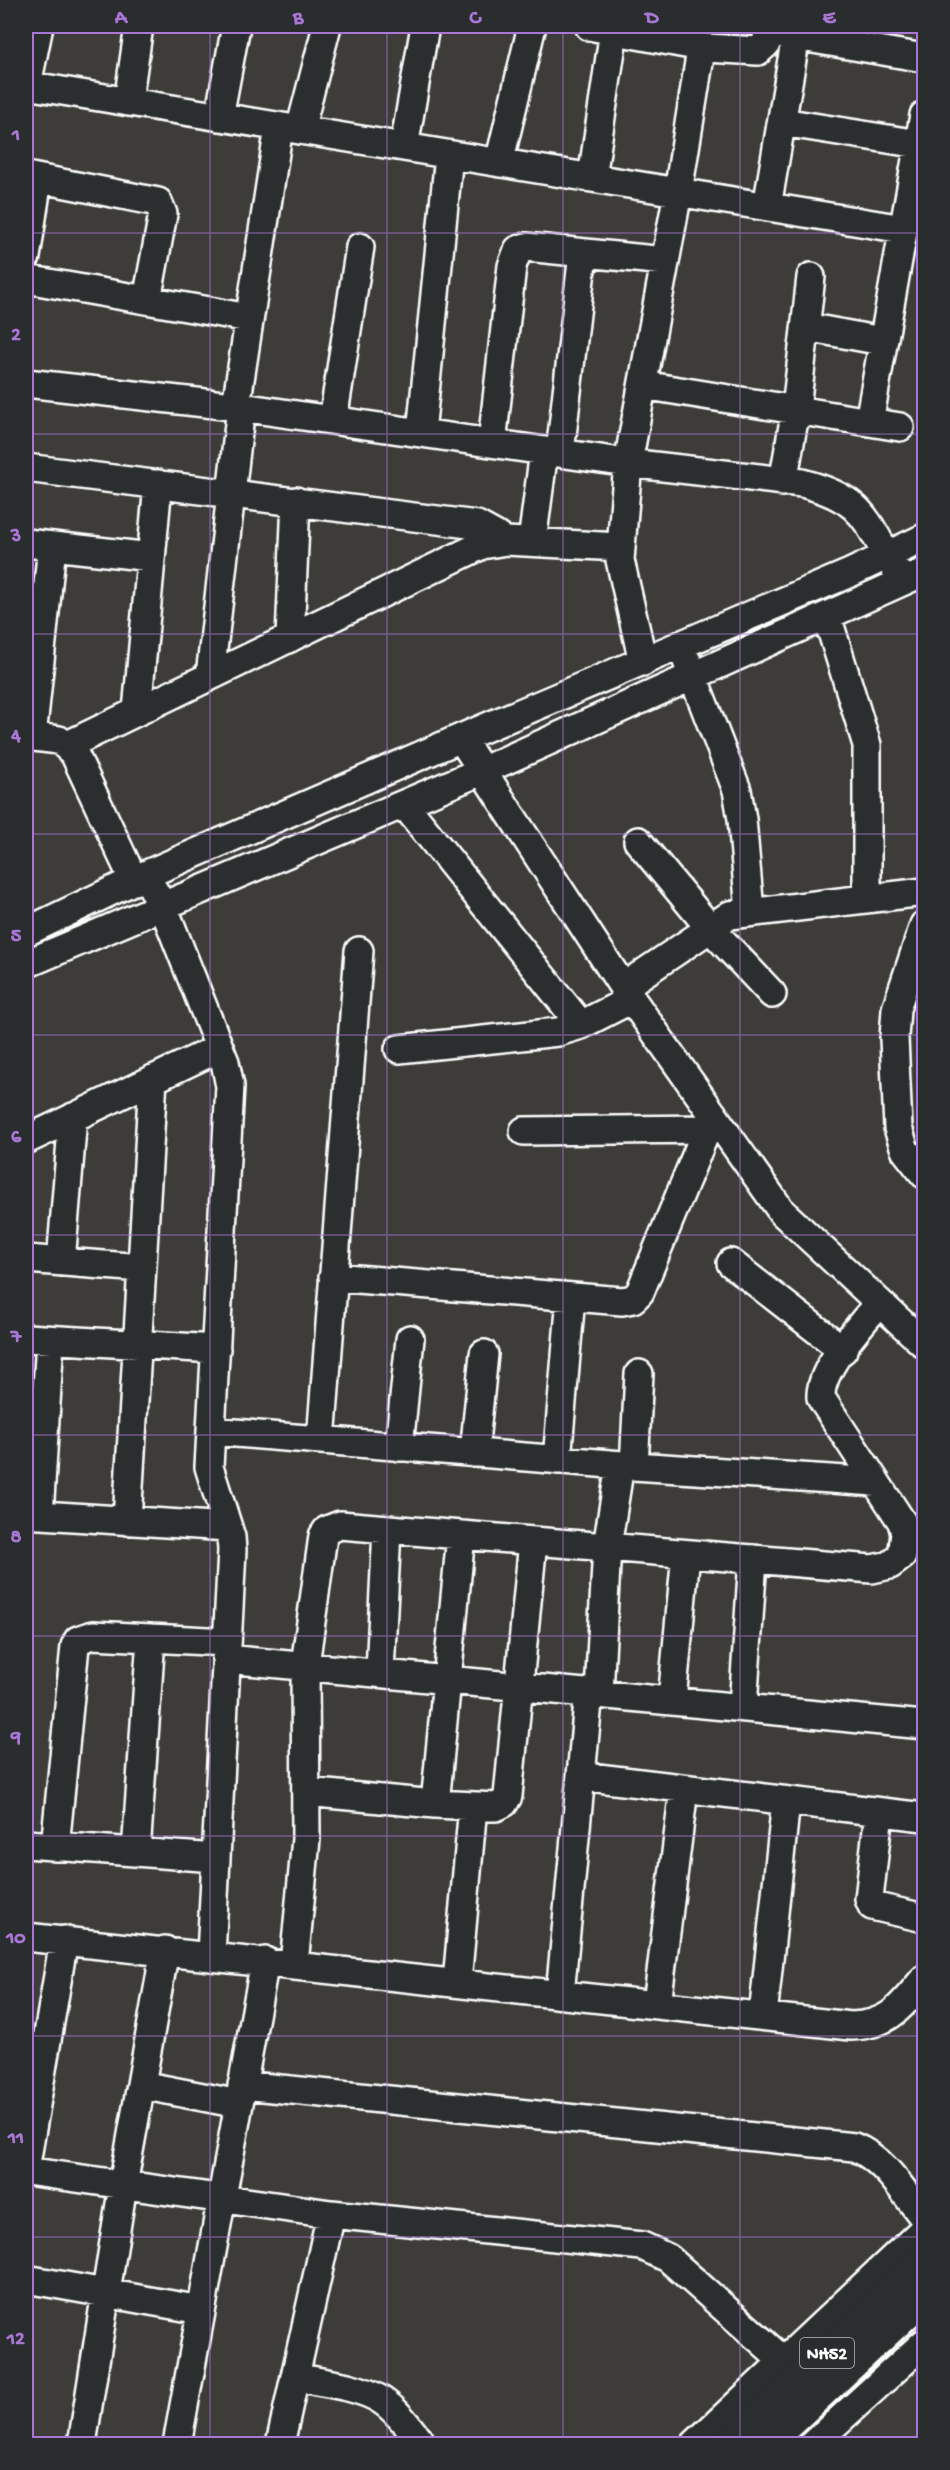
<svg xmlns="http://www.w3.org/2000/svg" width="950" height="2470" viewBox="0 0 950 2470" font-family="'Gochi Hand',sans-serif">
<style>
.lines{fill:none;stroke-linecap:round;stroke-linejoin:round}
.minor-casing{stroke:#fff;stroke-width:32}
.highway-casing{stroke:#fff;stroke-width:38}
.minor{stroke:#2a2d2e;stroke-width:27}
.highway{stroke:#2a2d2e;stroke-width:33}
.grid{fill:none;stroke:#a976d5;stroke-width:1.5;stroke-opacity:0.55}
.labels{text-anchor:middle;stroke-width:6;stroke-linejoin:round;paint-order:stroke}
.shield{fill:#2a2d2e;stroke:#bfc0c0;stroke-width:1.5}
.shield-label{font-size:18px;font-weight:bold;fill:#fff}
.neatline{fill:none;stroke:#a976d5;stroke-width:2}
.grid-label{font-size:20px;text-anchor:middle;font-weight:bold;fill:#a976d5}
</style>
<rect width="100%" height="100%" fill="#3d3c38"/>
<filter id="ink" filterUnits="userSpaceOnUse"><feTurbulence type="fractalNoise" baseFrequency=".0167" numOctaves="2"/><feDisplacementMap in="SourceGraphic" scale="12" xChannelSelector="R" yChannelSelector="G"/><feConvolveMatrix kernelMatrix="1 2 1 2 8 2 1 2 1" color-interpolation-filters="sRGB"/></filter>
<g filter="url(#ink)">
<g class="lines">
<!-- minor casing -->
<g class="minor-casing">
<path id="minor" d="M589 26 707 48
M778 33 924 58
M26 85 903 229
M27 85 39 26
M128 102 139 26
M219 117 236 26
M782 122 919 144
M300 130 327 26
M404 147 425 26
M499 163 532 26
M26 176 158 202 163 214 147 300
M592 178 614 30
M767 207 796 36
M26 257 38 179
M26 279 249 318
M806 327 882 341
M26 383 241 407 628 463 678 192 700 56 707 48 758 51 766 44 769 26
M643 385 900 427
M236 406 279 127
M333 420 360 247
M869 422 924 115
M421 433 449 155
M492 443 512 266 518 250 526 247 665 261
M560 453 583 253
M26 468 477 525 506 541
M783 482 796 409 811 277
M532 542 544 451
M26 543 151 557
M827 616 867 745V899
M290 638 296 501
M687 661 737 790 742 819 750 912
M643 662 620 560 628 463 802 483C866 500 864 519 896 570
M210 676 241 407
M137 711 158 484
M26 736 59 740 74 753 134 881
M32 737 52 546
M461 738 623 987 782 1212 924 1344
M68 745 482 545 506 541 620 547
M404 804 581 1025
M638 841 709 927 772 994
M145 875 163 906 225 1062 230 1086 209 1467 231 1537 232 1550 211 1955
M924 925 896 1009 894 1038 898 1128 905 1150 924 1174
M26 932 145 875 461 738 850 573 924 538
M26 964 484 770 924 572
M623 987 730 915 924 892
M399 1049 558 1032 581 1025 632 999
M524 1131 707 1129
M26 1140 219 1048
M26 1259 142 1268
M61 1262 73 1117
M731 1263 843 1350
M333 1277 622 1301 633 1299 640 1292 713 1114
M26 1338 216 1349
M211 1431 634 1466 876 1482
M321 1440 359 951
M399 1447 410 1339
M474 1453 484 1354
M557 1460 571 1297
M634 1466 639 1374
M26 1514 228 1527
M39 1515 50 1340
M127 1521 153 1079
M226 1659 924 1725
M380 1672 387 1529
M599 1693 607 1547 620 1465
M672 1700 686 1554
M743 1707 753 1559
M581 1776 924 1817
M306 1792 435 1804 496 1807 504 1803 508 1796 533 1541
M435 1804 461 1535
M879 1812 869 1899 872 1906 924 1918
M26 1844 216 1858
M55 1847 75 1646 78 1640 93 1635 227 1642
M136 1852 151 1638
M26 1937 851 2026C890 2025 900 2007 924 1979
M294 1964 306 1839 305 1665 323 1536 327 1530 340 1525 872 1569 890 1565 902 1556 905 1534 902 1522 821 1398C819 1368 861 1326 879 1302
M457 1982 473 1806
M560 1994 589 1692
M657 2004 684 1789
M763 2016 786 1801
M141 2085 239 2104
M242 2085 854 2147C885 2159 904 2193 924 2218
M26 2164 64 1940
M26 2171 331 2214 642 2246 668 2258 784 2361
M26 2279 201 2310
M295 2377C322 2383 357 2385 381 2400 398 2411 410 2429 422 2444
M82 2444 123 2185 165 1950
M177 2444 265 1961
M280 2444 331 2214
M695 2444 924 2229
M813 2444 924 2343"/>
</g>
<!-- highway casing -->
<g class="highway-casing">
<path id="highway" d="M729 2444 924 2262
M764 2444 924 2295"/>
</g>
<!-- minor -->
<use href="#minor" class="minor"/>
<!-- highway -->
<use href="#highway" class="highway"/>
</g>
</g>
<!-- grid -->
<path class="grid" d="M210 26V2444M387 26V2444M563 26V2444M740 26V2444M26 233H924M26 434H924M26 634H924M26 834H924M26 1035H924M26 1235H924M26 1435H924M26 1636H924M26 1836H924M26 2036H924M26 2237H924"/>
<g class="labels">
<!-- shield labels -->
<rect class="shield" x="800" y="2338" width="54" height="30" rx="4.5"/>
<g class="shield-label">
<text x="827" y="2359">NH52</text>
</g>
</g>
<!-- margin -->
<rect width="950" height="2470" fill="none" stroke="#2a2d2e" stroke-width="66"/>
<rect x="33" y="33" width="884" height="2404" class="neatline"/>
<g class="grid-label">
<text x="121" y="23">A</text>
<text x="298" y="23">B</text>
<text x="475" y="23">C</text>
<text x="652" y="23">D</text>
<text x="829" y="23">E</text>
<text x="16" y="140">1</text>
<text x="16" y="340">2</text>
<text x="16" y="541">3</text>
<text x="16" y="741">4</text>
<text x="16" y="941">5</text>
<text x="16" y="1142">6</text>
<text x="16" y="1342">7</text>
<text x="16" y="1542">8</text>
<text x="16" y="1743">9</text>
<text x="16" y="1943">10</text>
<text x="16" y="2143">11</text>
<text x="16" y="2344">12</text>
</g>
</svg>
